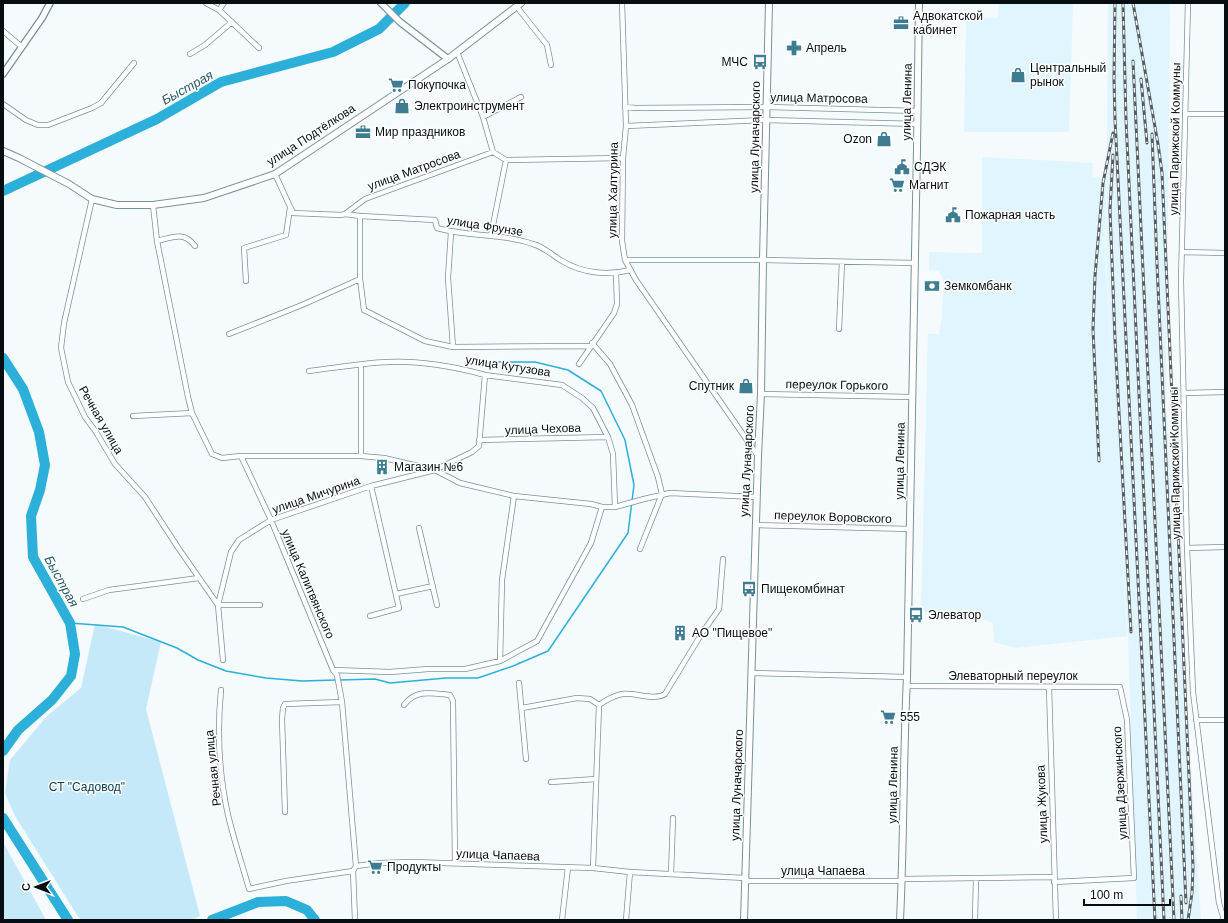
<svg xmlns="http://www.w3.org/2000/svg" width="1228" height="923" viewBox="0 0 1228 923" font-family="Arial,sans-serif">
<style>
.built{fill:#e0f5fd}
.green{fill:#c5e9f8}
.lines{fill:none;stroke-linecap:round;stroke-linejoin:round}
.stream{stroke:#2cb0d9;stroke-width:1.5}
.river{stroke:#2cb0d9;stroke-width:10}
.minor-casing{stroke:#79919b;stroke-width:6}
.tertiary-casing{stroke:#79919b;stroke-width:8}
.secondary-casing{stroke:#79919b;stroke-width:8}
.minor{stroke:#fff;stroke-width:4.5}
.tertiary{stroke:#fff;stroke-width:5.5}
.secondary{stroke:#fff;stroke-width:6}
.rail-casing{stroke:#565d60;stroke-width:3}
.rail{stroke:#fff;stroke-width:1.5;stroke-dasharray:4.5;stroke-linecap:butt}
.labels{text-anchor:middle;stroke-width:3;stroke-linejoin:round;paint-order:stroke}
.poi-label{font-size:12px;fill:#060e12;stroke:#fff;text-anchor:start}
.street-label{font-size:12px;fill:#060e12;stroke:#fff}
.park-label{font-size:12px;fill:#084051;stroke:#fff}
.water-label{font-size:13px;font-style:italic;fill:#27596b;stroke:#fff}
</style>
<rect width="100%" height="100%" fill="#f5fafc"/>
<!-- built -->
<path class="built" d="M999 3H1073L1069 132H964L966 17 998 18Z
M1108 3H1170L1166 403 1201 920H1137L1128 637 1116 453 1106 252 1107 180Z
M982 157 1093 163 1092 177 1106 180 1105 251 1127 636 1016 648 994 642 993 623 977 616 921 612 928 334H939L941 323 943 302V279L939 271 929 270V252L982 253Z"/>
<!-- green -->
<path class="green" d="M95 624 161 642 146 709 200 916 191 920H82L79 918 15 816 5 793 10 760 47 716 81 688Z
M3 842 46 920H3Z"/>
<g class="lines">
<!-- stream -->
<path class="stream" d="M70 623 123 627 177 648 198 660 226 671 266 678 302 681 336 680
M340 680 375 679 390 683 446 678H478L513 666 548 651 628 533 634 485 625 440 601 391 568 370 535 362H497"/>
<!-- river -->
<path class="river" d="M3 191 157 119 221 82 333 52 379 29 405 3
M3 358 23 389 39 432 45 465 40 490 31 516 33 557 70 623 75 654 71 676 52 700 18 730 3 751
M3 818 68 920
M212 920 258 902 286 901 307 910 315 920"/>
<!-- minor casing -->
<g class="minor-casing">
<path id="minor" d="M206 3 219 10 259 48
M622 3 626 126 623 158 622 241 625 260 636 280 758 456
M1188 3 1181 281 1187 548 1193 692 1219 903 1224 920
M517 7 547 45 551 65
M219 10 224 3
M3 31 22 47
M457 52 483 117 493 152 506 160 623 158
M190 54 205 45 232 22
M3 104 26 120 38 125H48L92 108 101 103 134 63
M625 107 636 108 767 107 918 111
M1185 114H1225
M483 117 521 97
M626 126 766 120 918 124
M275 174 293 213 341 215 345 214 365 199 493 152
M92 199 64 323 61 348 68 382 85 417 96 432 115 464 145 497 179 549 218 605 223 660
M153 205 157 241 188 397 192 413 212 454 222 458 241 456 271 520 333 670 337 675 342 702 356 866
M345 214 360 216V279L364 310 425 341 453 347 590 346
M360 216 435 220 437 228C468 237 502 233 533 244 544 247 552 255 562 261 582 273 607 276 630 270
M451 232 448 278 453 347
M491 235 506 160
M157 241C173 237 184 231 195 246
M1182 252 1225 253
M625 260H763L915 263
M246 281 244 248 286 235 290 208
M839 329 842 262
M229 334 302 305 360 279
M592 343 610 364 632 405 658 477 662 494 640 549
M579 364 614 313 617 304 616 273
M309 371C335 368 362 363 388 362 417 360 457 367 485 375L562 385 582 398 593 408 608 437 613 454 615 507
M1184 393 1225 392
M761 394 912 397
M133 416 192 413
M479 440 608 437
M241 456H361L384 458 435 470 472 452 479 446 485 375
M361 456V365
M755 525 910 529
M419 528 437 605
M1187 548 1225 547
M396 594 433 586
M83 599 109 590 199 578
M260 605H218L231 552 239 540 271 520 371 486 435 470 460 483 514 496 591 504 602 507H615L644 499 670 493 756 497
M370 616 399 608 371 486
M500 661 502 580 514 496
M333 670 390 672 428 669H465L500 661 537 641 591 543 602 507
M751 673 907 677
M519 683 526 759
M906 686 1120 687 1127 720 1134 878 1054 882
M1049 687 1056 920
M221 690C217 731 219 774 228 815 234 840 242 864 249 889L286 881 353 871 356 866 380 863 412 862 593 868 630 872 745 878
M404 705C416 689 432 693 450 695L453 701 455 863
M599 705C606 700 613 696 622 694 634 692 655 701 665 694L702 633 719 609 723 559
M522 708 577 698 590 699 599 705
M1196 720H1225
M551 782 596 779
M285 812 282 719 283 708 285 704 342 702
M593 868 599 705
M353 871 355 920
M671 874 673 818
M902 879 1054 877
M745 881H902
M562 920 568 867
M626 920 630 872
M975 920 976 878"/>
</g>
<!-- tertiary casing -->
<g class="tertiary-casing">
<path id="tertiary" d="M381 3 400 22 448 59
M3 74 42 18 50 3"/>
</g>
<!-- secondary casing -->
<g class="secondary-casing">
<path id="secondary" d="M3 151 19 158 69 184 92 199 117 205H153L204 198 275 174 448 59 521 3
M744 920 758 456 761 394 763 260 769 3
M900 920C904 839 903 758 907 677L917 149 919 3"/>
</g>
<!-- minor -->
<use href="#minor" class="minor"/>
<!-- tertiary -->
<use href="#tertiary" class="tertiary"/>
<!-- secondary -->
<use href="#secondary" class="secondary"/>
<!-- rail casing -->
<g class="rail-casing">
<path id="rail" d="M1115 3 1114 79 1115 119 1155 920
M1123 3 1126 120 1164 920
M1133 3 1158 144 1162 173 1193 867 1192 893 1188 920
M1133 61 1174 920
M1141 79 1147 143
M1152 134 1157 264 1186 903
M1113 155 1110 210 1115 339 1131 632
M1099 461 1093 329 1095 276 1103 183 1113 133
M1181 896 1182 920"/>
</g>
<!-- rail -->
<use href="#rail" class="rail"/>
</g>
<!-- icons -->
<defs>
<g id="office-bare" transform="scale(1.2)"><path d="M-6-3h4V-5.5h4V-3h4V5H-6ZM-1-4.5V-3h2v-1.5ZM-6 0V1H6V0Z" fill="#3e7c92" stroke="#fff" stroke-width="2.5" paint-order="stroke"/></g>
<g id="pharmacy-bare" transform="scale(1.2)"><path d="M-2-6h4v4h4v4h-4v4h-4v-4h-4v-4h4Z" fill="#3e7c92" stroke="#fff" stroke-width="2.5" paint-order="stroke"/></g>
<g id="bus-bare" transform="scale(1.2)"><path d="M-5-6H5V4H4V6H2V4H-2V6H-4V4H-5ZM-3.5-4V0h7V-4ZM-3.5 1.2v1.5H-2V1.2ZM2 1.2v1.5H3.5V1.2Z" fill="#3e7c92" stroke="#fff" stroke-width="2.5" paint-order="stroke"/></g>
<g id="shop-bare" transform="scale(1.2)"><path d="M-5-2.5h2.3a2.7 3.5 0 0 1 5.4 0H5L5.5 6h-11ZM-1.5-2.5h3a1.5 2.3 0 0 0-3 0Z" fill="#3e7c92" stroke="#fff" stroke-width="2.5" paint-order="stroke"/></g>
<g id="supermarket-bare" transform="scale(1.2)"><path d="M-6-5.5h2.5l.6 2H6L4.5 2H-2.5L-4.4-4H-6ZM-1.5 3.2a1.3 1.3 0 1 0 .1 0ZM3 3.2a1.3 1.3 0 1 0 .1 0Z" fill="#3e7c92" stroke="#fff" stroke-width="2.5" paint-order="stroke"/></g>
<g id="civic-bare" transform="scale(1.2)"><path d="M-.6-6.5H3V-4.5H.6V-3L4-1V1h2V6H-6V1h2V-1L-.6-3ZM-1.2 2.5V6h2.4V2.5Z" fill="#3e7c92" stroke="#fff" stroke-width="2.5" paint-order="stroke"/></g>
<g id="bank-bare" transform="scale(1.2)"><path d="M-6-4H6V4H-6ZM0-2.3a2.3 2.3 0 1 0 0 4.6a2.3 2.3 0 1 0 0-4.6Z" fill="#3e7c92" stroke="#fff" stroke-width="2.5" paint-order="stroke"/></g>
<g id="building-bare" transform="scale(1.2)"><path d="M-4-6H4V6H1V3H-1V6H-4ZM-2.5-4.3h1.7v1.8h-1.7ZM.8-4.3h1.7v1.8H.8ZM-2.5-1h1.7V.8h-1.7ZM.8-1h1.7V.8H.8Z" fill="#3e7c92" stroke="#fff" stroke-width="2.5" paint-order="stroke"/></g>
</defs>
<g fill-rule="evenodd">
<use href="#office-bare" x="901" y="23"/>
<use href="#pharmacy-bare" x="794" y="48"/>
<use href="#bus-bare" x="760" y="62"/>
<use href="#shop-bare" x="1018" y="75"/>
<use href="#supermarket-bare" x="396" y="85"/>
<use href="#shop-bare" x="402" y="106"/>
<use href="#office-bare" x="363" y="132"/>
<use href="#shop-bare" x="884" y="139"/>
<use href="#civic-bare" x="902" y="167"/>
<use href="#supermarket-bare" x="897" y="185"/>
<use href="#civic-bare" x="953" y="215"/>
<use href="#bank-bare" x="932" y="286"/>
<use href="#shop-bare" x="746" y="386"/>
<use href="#building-bare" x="382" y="467"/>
<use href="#bus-bare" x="749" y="589"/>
<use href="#bus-bare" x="916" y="615"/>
<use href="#building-bare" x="680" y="633"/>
<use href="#supermarket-bare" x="888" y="717"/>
<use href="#supermarket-bare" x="375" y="867"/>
</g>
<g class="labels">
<!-- poi labels -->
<g class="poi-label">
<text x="913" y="20">Адвокатской<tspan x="913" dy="14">кабинет</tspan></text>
<text x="806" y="52">Апрель</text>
<text x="748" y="66" text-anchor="end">МЧС</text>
<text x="1030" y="72">Центральный<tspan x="1030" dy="14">рынок</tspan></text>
<text x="408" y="89">Покупочка</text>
<text x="414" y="110">Электроинструмент</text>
<text x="375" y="136">Мир праздников</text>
<text x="872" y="143" text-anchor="end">Ozon</text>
<text x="914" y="171">СДЭК</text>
<text x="909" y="189">Магнит</text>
<text x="965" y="219">Пожарная часть</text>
<text x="944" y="290">Земкомбанк</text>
<text x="734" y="390" text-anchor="end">Спутник</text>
<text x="394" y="471">Магазин №6</text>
<text x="761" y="593">Пищекомбинат</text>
<text x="928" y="619">Элеватор</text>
<text x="692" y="637">АО "Пищевое"</text>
<text x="900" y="721">555</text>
<text x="387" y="871">Продукты</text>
</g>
<!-- street labels -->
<g class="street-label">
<text transform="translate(819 98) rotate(1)" y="4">улица Матросова</text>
<text transform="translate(907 102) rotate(-89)" y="4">улица Ленина</text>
<text transform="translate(311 135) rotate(-33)" y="4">улица Подтёлкова</text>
<text transform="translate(755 137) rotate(-89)" y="4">улица Луначарского</text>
<text transform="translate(1175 139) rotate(-89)" y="4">улица Парижской Коммуны</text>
<text transform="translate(414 170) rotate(-20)" y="4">улица Матросова</text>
<text transform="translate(613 190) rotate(-89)" y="4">улица Халтурина</text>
<text transform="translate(485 226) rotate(9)" y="4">улица Фрунзе</text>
<text transform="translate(508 366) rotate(9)" y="4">улица Кутузова</text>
<text transform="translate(837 385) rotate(1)" y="4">переулок Горького</text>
<text transform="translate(101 420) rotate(60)" y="4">Речная улица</text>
<text transform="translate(543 429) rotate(-2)" y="4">улица Чехова</text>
<text transform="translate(747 461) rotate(-87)" y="4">улица Луначарского</text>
<text transform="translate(900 461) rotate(-89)" y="4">улица Ленина</text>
<text transform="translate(1175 463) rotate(-91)" y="4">улица Парижской Коммуны</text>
<text transform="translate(316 495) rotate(-19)" y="4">улица Мичурина</text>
<text transform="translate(833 517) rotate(2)" y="4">переулок Воровского</text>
<text transform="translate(308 584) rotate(67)" y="4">улица Калитвянского</text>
<text x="1013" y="680">Элеваторный переулок</text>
<text transform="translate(213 768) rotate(-96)" y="4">Речная улица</text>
<text transform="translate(1120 783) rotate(-93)" y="4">улица Дзержинского</text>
<text transform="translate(737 785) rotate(-88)" y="4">улица Луначарского</text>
<text transform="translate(893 785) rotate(-89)" y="4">улица Ленина</text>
<text transform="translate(1042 804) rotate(-92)" y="4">улица Жукова</text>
<text transform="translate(498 855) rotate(2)" y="4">улица Чапаева</text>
<text x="823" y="875">улица Чапаева</text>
</g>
<!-- park labels -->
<g class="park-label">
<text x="87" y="791">СТ "Садовод"</text>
</g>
<!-- water labels -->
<g class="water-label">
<text transform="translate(187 87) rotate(-29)" y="5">Быстрая</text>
<text transform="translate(62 581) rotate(61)" y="5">Быстрая</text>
</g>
</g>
<!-- border -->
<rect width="1228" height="923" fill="none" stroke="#060e12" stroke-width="8"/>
<!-- north arrow -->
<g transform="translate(36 887) rotate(270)" stroke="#ffffff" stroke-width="3" paint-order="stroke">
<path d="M0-3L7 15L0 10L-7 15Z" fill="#060e12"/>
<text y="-6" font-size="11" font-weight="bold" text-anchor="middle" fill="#060e12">С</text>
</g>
<!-- scale -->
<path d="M1084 899v6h86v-6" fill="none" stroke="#060e12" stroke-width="2"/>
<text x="1090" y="899" font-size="12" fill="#060e12" stroke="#ffffff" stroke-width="3" paint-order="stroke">100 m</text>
</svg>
